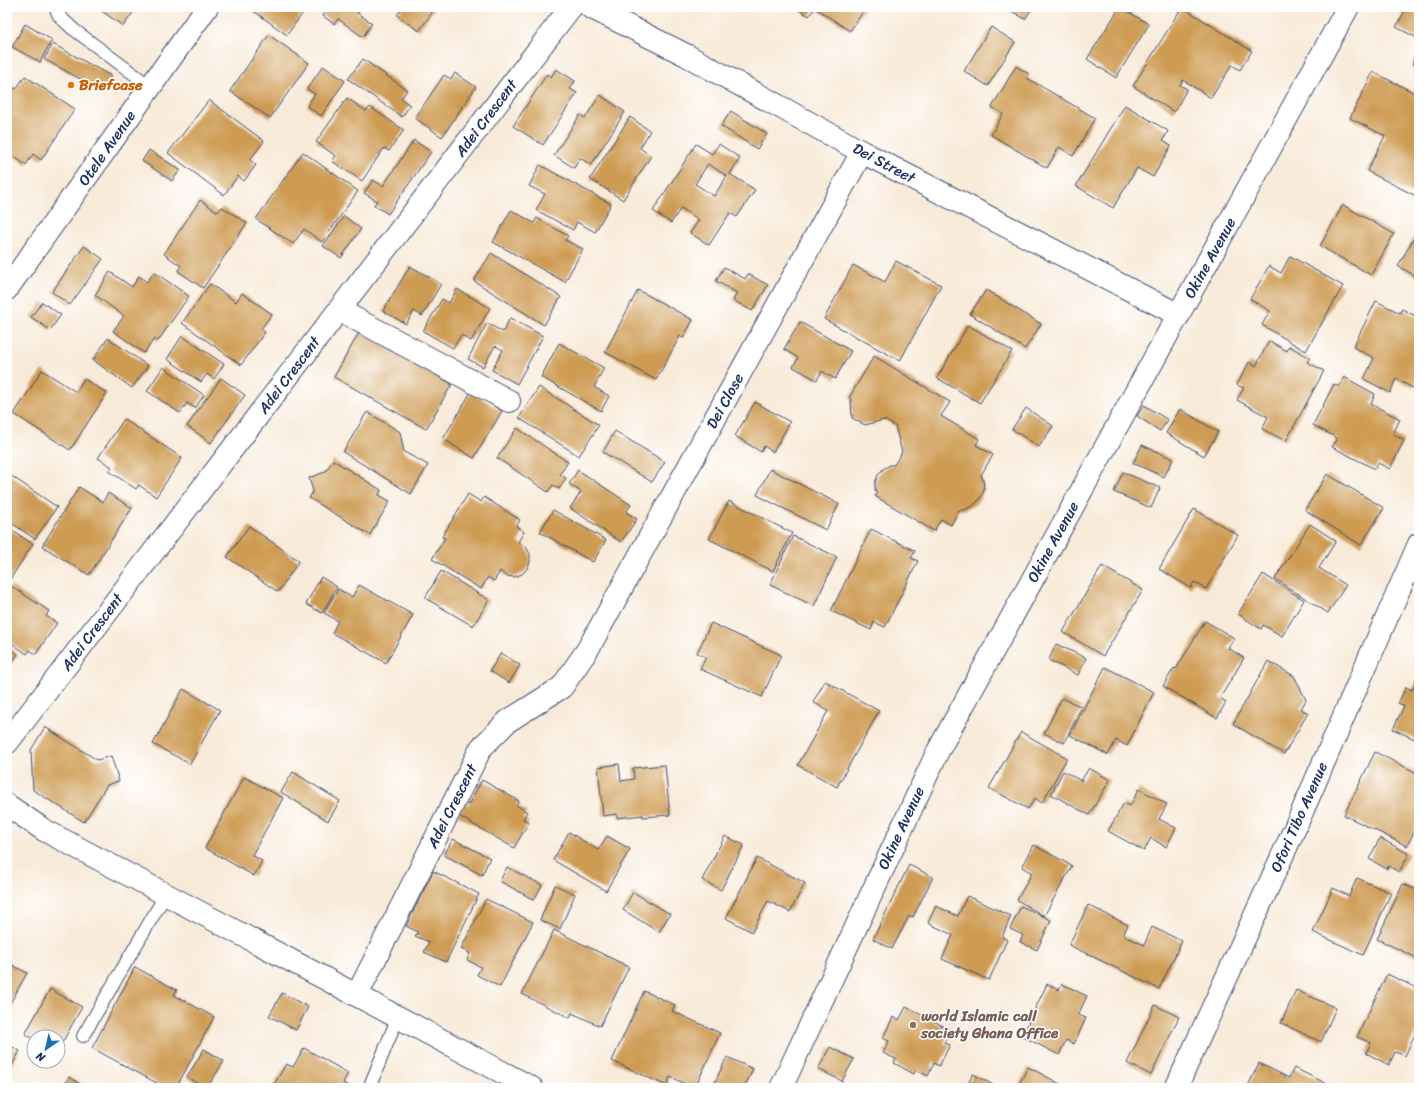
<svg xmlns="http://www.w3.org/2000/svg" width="1426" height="1095" viewBox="0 0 1426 1095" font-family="Sriracha,sans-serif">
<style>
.building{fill:#ce9b53;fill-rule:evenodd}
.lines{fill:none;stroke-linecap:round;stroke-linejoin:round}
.service-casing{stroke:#3c4b70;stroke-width:14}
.minor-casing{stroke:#3c4b70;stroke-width:24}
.service{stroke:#fff;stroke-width:12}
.minor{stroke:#fff;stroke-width:22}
.food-dot{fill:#e8710a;stroke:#fff;stroke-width:1.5}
.education-dot{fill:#8d6e63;stroke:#fff;stroke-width:1.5}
.labels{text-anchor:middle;stroke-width:3;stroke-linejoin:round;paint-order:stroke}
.food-label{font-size:15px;font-weight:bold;fill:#c56008;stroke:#fff;text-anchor:start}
.street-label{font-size:15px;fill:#1b2f5e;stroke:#fff}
.education-label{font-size:15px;font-weight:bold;fill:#785e54;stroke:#fff;text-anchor:start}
</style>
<rect width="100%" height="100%" fill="#fff"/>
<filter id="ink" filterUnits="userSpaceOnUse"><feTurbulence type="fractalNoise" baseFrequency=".025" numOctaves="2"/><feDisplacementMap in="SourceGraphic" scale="8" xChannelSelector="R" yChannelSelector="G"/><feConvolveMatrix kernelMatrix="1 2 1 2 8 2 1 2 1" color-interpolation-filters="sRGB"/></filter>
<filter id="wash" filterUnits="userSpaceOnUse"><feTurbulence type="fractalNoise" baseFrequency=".012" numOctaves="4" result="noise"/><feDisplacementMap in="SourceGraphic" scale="16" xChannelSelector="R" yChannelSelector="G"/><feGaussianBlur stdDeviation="0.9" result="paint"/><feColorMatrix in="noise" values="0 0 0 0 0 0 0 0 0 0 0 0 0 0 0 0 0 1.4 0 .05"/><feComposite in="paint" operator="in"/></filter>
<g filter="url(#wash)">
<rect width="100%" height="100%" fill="#f8ead8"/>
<g id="blocks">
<!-- building -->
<path class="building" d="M96 7H132L131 8 135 10 123 26Z
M147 7H156L153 11Z
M248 7H307L287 35Z
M329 7H361L357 13 372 23 363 37 338 19 334 24 323 16Z
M403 7H436L419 31 397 15Z
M794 7H866L850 31 815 8 809 16Z
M1005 7H1033L1025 19Z
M1120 7 1149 24 1116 78 1087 59Z
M1182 7 1252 51 1240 70 1232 65 1211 98 1183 80 1180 85 1187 89 1174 112 1133 86Z
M1407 7H1419V39L1396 27Z
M25 24 52 40 40 62 12 47Z
M991 27 1015 42 988 86 964 71Z
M269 35 309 63 270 118 230 91Z
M53 44 111 76 102 91 44 59Z
M1419 50V67L1412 64Z
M363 59 407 90 401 99 410 105 402 117 348 79Z
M323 66 345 81 321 116 307 106 315 94 307 89Z
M1016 66 1029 74 1027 78 1095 118 1073 156 1059 147 1047 168 991 135 1003 114 992 107Z
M556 69 575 81 570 89 577 93 543 145 513 126 547 74 551 77Z
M1373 72 1419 95V195L1418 197 1367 171 1385 136 1350 118Z
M455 73 476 87 442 137 415 118 444 75 451 79Z
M25 76 75 109 41 160 33 154 26 165 7 152V83L16 89Z
M600 95 625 112 591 165 580 158 574 168 554 155 580 115 585 118Z
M347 98 366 111 370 107 404 130 389 151 384 148 362 181 332 161 336 156 316 142Z
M209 100 264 141 250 160 256 165 244 181 238 176 224 195 168 153Z
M1125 105 1168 131 1163 140 1171 146 1153 177 1137 168 1113 208 1076 186Z
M731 111 767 134 757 149 721 126Z
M630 117 650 131 640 148 651 156 623 200 590 179Z
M414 140 431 152 388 214 374 205 377 201 364 193 373 180 383 186Z
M696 144 712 154 719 144 740 158 730 174 755 190 737 217 730 213 709 245 690 233 699 220 681 208 671 223 653 211ZM708 164 727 176 714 196 695 184Z
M149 150 180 170 172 181 142 161Z
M303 152 358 191 322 242 304 229 293 244 256 219Z
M540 165 611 204 595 232 577 222 573 230 536 210 545 194 529 186Z
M200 200 218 212 222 207 247 223 203 288 178 271 181 266 164 254Z
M1343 205 1394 234 1371 275 1320 246Z
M511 210 534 223 537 218 568 236 565 240 583 249 565 282 493 242Z
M344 216 361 229 341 258 323 246Z
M1419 229V278L1398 266Z
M84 246 103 259 70 305 52 292Z
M491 253 561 297 544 325 474 281Z
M1290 256 1343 286 1306 351 1262 325 1270 311 1250 299 1269 266 1281 273Z
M896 261 941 285 900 361 824 319 853 265 885 282Z
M410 266 441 284 422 316 414 311 406 324 383 311Z
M724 267 745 279 748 274 768 285 752 311 733 300 737 293 716 281Z
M110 272 132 287 139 276 147 282 154 272 189 296 158 341 154 339 144 353 113 331 124 316 95 295Z
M210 284 236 302 242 293 272 314 261 329 265 332 241 365 182 323Z
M457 289 490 308 471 341 461 335 453 348 423 331 442 299 449 303Z
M638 290 693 320 683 338 680 336 656 380 605 352Z
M986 290 1041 324 1025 349 970 314Z
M1376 301 1400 313 1402 309 1419 318V377L1413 388 1396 379 1390 393 1364 379 1374 358 1353 347Z
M42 302 61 315 50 330 31 317Z
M510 318 543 336 517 384 492 370 503 350 495 346 483 367 468 359 487 323 503 332Z
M800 322 851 351 835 379 822 371 817 380 793 367 798 358 784 349Z
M968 325 1012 351 980 403 937 378Z
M360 331 452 384 426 429 334 377Z
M182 336 224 364 214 379 207 374 201 382 167 359Z
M108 338 148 366 132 388 93 360Z
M1269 341 1287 351 1289 346 1310 358 1307 362 1324 371 1286 441 1262 429 1268 417 1237 400 1244 388 1237 385 1249 362 1256 366Z
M559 343 604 368 594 387 609 396 601 411 541 377Z
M874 356 950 402 941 416 979 439 976 445 993 455 981 475 983 480 984 490 980 499 973 506 964 510H959L951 525 941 519 934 531 875 496 877 493 875 489V483L878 475 883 469 890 465H894L902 452 895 426 884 420 865 425 852 418 851 399 849 398Z
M163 367 204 395 195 408 187 403 180 413 147 391Z
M42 370 76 392 84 379 107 393 70 450 14 414Z
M1344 377 1375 394 1371 404 1400 419 1393 434 1404 440 1390 469 1378 463 1375 469 1332 447 1337 438 1313 425 1334 384 1339 387Z
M221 378 245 395 211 443 187 426Z
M539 387 599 425 579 456 519 418Z
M471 392 502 411 474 458 443 439Z
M755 402 790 422 773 452 764 446 761 452 735 436Z
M1144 405 1168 420 1160 431 1137 416Z
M1026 408 1053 426 1039 447 1012 429Z
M1180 409 1218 432 1204 456 1166 433Z
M367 412 400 432 404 452 428 465 411 494 343 452Z
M124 419 182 458 156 497 139 485 136 489 109 471 112 467 98 458Z
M517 428 568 462 560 474 566 478 559 489 553 485 548 492 497 458Z
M615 431 665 462 652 482 603 452Z
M1142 445 1173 459 1164 477 1133 463Z
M333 460 381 490 379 495 390 501 370 535 309 498 313 491 309 478 325 472Z
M770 469 839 504 826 530 757 495Z
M578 470 631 505 626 512 637 519 621 542 570 508 581 492 569 484Z
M1123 472 1160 488 1151 508 1114 492Z
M7 473 57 507 35 539 7 520Z
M1327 474 1384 508 1361 545 1305 510Z
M79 487 103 502 108 493 132 508 89 575 42 546Z
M468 494 481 502 484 497 520 520 516 526 524 532 518 542 526 547 530 554V562L527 569 522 574 514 577 506 576 500 571 494 581 488 577 481 589 432 559 445 538 442 537Z
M729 501 792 533 773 571 709 539Z
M1194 509 1238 535 1206 589 1194 582 1191 588 1159 569Z
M553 510 606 540 593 562 540 532Z
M1310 524 1336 541 1319 568 1346 585 1328 613 1275 579Z
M249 526 299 561 278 592 227 557Z
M7 527 33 544 7 584Z
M871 529 915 551 911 558 918 561 885 627 874 622 871 630 831 611Z
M793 536 837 557 814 606 770 585Z
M1102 566 1143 590 1103 656 1063 632Z
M441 571 489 600 473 626 425 598Z
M1263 574 1304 600 1282 636 1263 625 1261 629 1238 614Z
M321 577 337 587 322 613 306 604Z
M359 585 413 615 386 663 332 633 338 621 324 613 338 589 352 597Z
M11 586 49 611 46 616 57 623 36 654 30 650 27 654 7 640V592Z
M1205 621 1234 638 1228 648 1244 658 1220 698 1226 702 1217 718 1163 686 1174 668 1176 669Z
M711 623 781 655 762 697 700 669 706 657 697 653Z
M1056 644 1086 658 1078 675 1049 660Z
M7 647 18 654 7 670Z
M501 653 520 665 509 683 490 671Z
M1268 661 1294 676 1306 700 1301 709 1308 713 1284 754 1233 724Z
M1105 667 1154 692 1127 746 1116 740 1108 755 1070 735Z
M1419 676V741L1393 729 1404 706 1398 703 1406 687 1412 690Z
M825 681 879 711 837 787 798 765 828 711 813 702Z
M183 689 220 710 190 764 153 744Z
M1062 698 1082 707 1064 743 1044 733Z
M45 727 97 760 111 756 119 781 107 785 84 822 33 790 31 750Z
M1021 732 1067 758 1042 803 1035 798 1028 809 989 788Z
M1375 752 1419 774V822L1407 846 1344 815Z
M619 764 621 781 634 779 633 768 665 765 670 815 643 817V815L617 818V814L603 816 598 767Z
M1089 768 1110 780 1089 815 1051 794 1063 771 1081 781Z
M293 772 340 801 328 821 281 792Z
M244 777 283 798 252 855 262 861 254 876 205 848Z
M482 780 519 801 516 805 527 812 523 819 529 822 514 848 457 815 465 803 468 805Z
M1139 789 1167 804 1159 819 1176 828 1166 847 1151 838 1144 851 1108 831 1124 803 1130 806Z
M569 832 598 850 607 836 630 849 606 891 553 860Z
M725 836 744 845 721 890 702 880Z
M1380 838 1409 854 1399 872 1388 866 1387 869 1369 859Z
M453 839 490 858 482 875 444 855Z
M1034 845 1072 866 1044 916 1017 900 1032 873 1022 867Z
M757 858 805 883 790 912 768 901 752 932 726 918Z
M909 865 933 877 913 917 909 916 892 949 873 939Z
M507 867 542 885 534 900 500 881Z
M433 871 479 894 446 962 424 952 429 942 415 936 418 932 406 926Z
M1357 878 1391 893 1363 955 1313 932 1333 888 1349 896Z
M1403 884 1419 891V959L1377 939Z
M555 885 575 894 560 929 540 920Z
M633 892 670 914 659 932 623 910Z
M967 896 1011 916 1002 937 1007 940 989 980 942 959 953 935 928 923 936 906 958 916Z
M486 899 533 922 500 987 477 975 481 967 467 960 470 953 461 949Z
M1088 905 1128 925 1123 935 1144 945 1152 927 1182 941 1159 989 1069 945Z
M1021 906 1051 920 1037 950 1020 942 1023 935 1010 929Z
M554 930 629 967 600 1026 572 1013 570 1018 522 994Z
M7 962 27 973 7 1009Z
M135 967 177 990 174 995 214 1017 176 1088H166L92 1048Z
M1387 974 1419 989V1026L1405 1056 1395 1052 1389 1065 1366 1053 1371 1043 1357 1037Z
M1047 984 1059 990 1062 984 1087 996 1078 1015 1086 1018 1074 1044 1066 1040 1059 1055 1022 1036Z
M50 989 82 1007 58 1050V1037H34V1039L25 1034Z
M1296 990 1336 1008 1321 1042 1281 1023Z
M644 991 675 1005 672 1011 720 1033 695 1088 670 1077 667 1086 612 1061Z
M282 993 308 1007 296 1030 269 1016Z
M1155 1005 1179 1017 1151 1075 1127 1063Z
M906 1007 951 1030 944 1043 950 1045 939 1066 934 1063 928 1076 916 1070 914 1074 894 1063 896 1059 883 1053 889 1041 883 1038 893 1017 899 1020Z
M7 1044 20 1051 7 1074Z
M830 1047 854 1059 842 1081 818 1069Z
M304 1048 348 1073 343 1083 350 1087V1088H272L286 1064 293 1067Z
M204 1049 224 1061 207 1088H204L187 1077Z
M727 1057 753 1069 744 1088H712Z
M1259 1063 1289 1078 1294 1068 1336 1088H1247Z
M1028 1067 1068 1088H1017Z
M973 1074 999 1088H966Z
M69 1077 87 1088H63Z"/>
</g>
</g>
<g filter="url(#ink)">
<use href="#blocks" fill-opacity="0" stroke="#3c4b70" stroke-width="1"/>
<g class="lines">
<!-- service casing -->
<g class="service-casing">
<path id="service" d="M55 7 59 16 73 29 151 87
M83 1036 166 894
M369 1088 398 1017"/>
</g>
<!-- minor casing -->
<g class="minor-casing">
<path id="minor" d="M590 7 686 55 862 152 1179 315
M7 289 207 7
M339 310 509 401
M7 743 571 7
M7 805 44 830 532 1088
M357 995 481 748 508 721 562 687 588 649 862 152
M781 1088 938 751 1348 7
M1176 1088 1295 828 1419 544"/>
</g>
<!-- service -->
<use href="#service" class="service"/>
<!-- minor -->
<use href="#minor" class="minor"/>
</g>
</g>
<!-- markers -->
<circle class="food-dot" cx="71" cy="85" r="4"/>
<circle class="education-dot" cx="913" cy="1025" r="4"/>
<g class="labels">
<!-- food labels -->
<g class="food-label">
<text x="79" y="90">Briefcase</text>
</g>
<!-- street labels -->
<g class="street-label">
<text transform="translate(486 118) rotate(-53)" y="5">Adei Crescent</text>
<text transform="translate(107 148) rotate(-55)" y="5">Otele Avenue</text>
<text transform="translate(884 163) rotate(28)" y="5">Dei Street</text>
<text transform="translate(1210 258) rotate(-61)" y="5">Okine Avenue</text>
<text transform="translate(289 375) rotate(-53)" y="5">Adei Crescent</text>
<text transform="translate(725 401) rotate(-61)" y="5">Dei Close</text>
<text transform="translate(1053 542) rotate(-61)" y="5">Okine Avenue</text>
<text transform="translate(92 632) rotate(-53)" y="5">Adei Crescent</text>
<text transform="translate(452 806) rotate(-63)" y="5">Adei Crescent</text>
<text transform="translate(1299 817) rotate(-66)" y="5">Ofori Tibo Avenue</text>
<text transform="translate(901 828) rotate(-65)" y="5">Okine Avenue</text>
</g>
<!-- education labels -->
<g class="education-label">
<text x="921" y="1021">world Islamic call<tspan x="921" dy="17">society Ghana Office</tspan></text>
</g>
</g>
<!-- margin -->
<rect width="1426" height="1095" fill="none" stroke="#fff" stroke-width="24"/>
<!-- north arrow -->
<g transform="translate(46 1049) rotate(214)"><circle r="19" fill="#ffffff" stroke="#a4acbf"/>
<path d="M0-3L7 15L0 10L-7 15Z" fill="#1f6fb2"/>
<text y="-6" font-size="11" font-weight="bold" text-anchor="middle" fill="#1b2f5e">N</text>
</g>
</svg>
